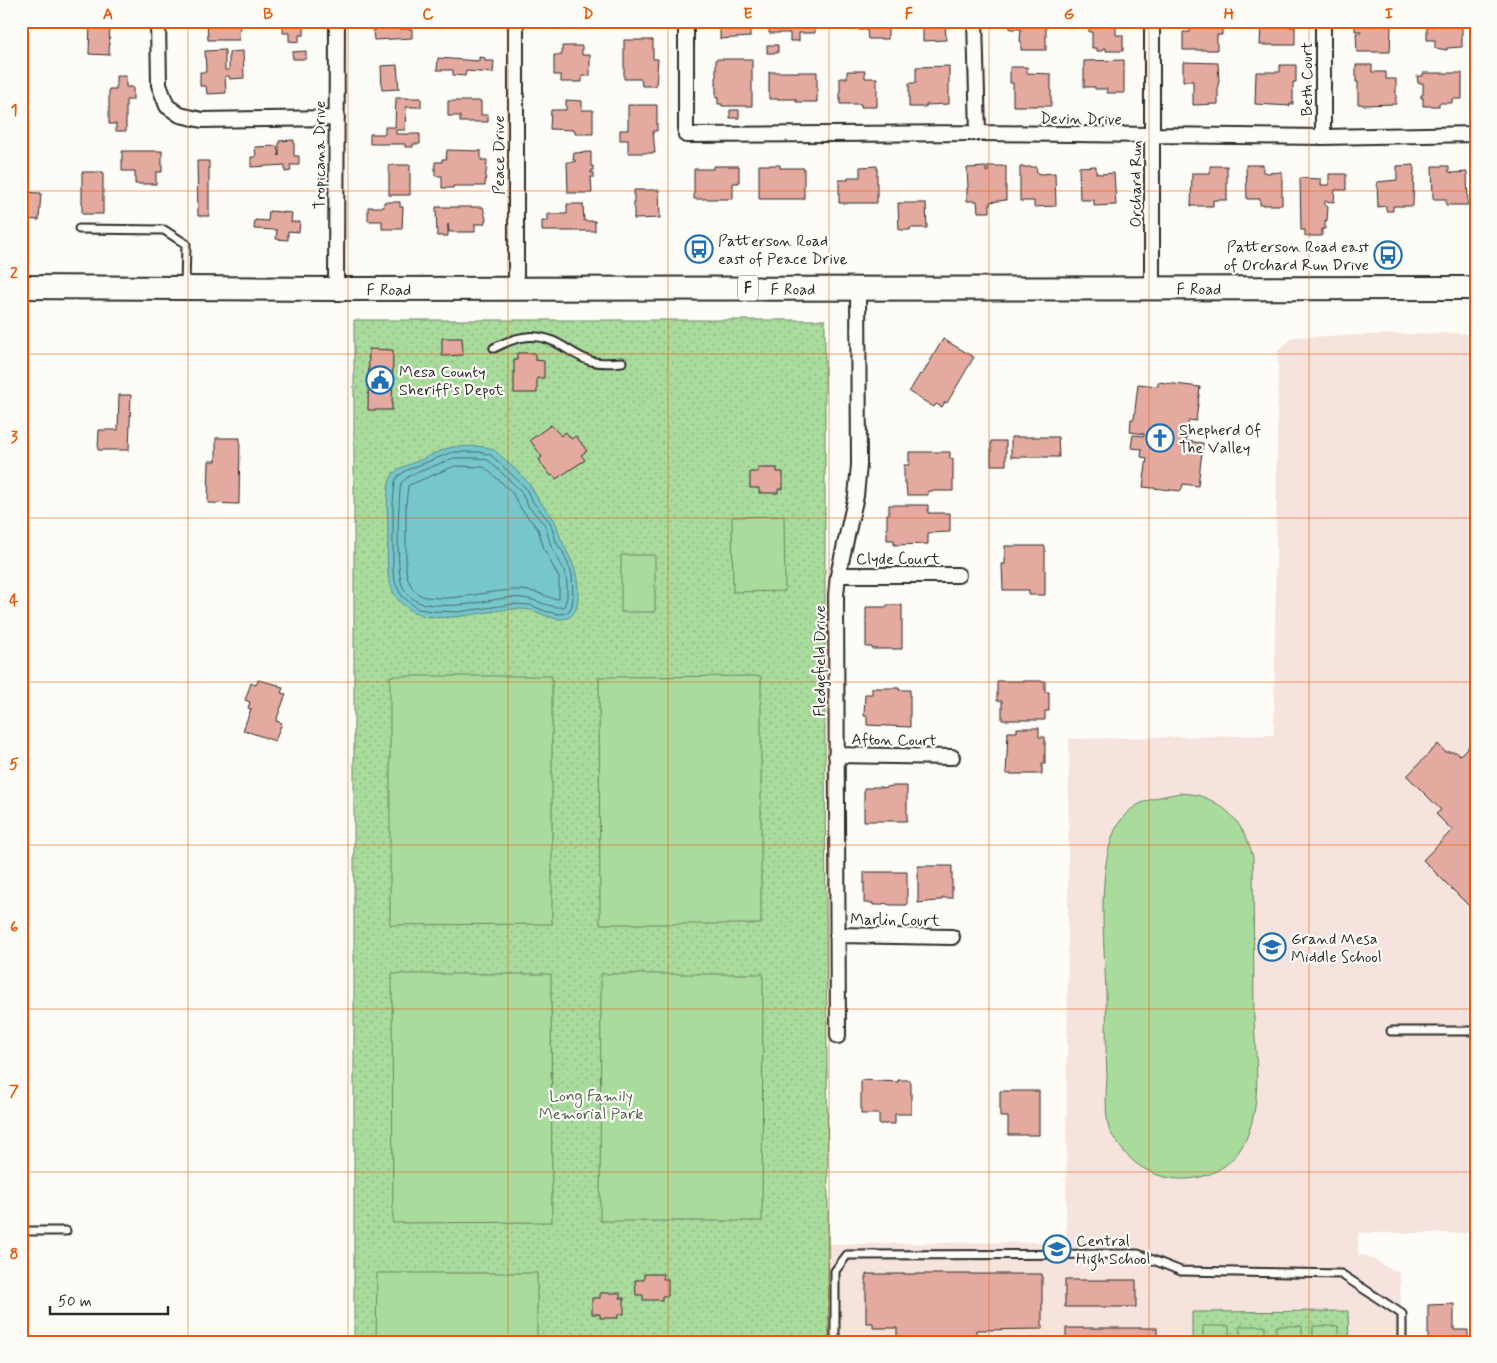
<svg xmlns="http://www.w3.org/2000/svg" width="1497" height="1363" viewBox="0 0 1497 1363" font-family="Mynerve,sans-serif">
<style>
.built{fill:#f6e3dd}
.park{fill:url(#park-dots);stroke:#6a8364}
.garden{fill:#a8db9c;stroke:#6a8364}
.water{fill:#76c7cc;stroke:#58898c}
.lines{fill:none;stroke-linecap:round;stroke-linejoin:round}
.shore{stroke:#49696b;stroke-width:1}
.building{fill:#e4aa9f;stroke:#2b2b2b}
.service-casing{stroke:#2b2b2b;stroke-width:11}
.minor-casing{stroke:#2b2b2b;stroke-width:18}
.primary-casing{stroke:#2b2b2b;stroke-width:26}
.service{stroke:#fdfcf7;stroke-width:7}
.minor{stroke:#fdfcf7;stroke-width:14}
.primary{stroke:#fdfcf7;stroke-width:22}
.grid{fill:none;stroke:#e8590c;stroke-width:1;stroke-opacity:0.55}
.labels{text-anchor:middle;stroke-width:4.5;stroke-linejoin:round;paint-order:stroke}
.shield{fill:#fdfcf7;stroke:#6a6a68;stroke-width:1}
.shield-label{font-size:15px;font-weight:bold;fill:#2b2b2b}
.street-label{font-size:16px;fill:#2b2b2b;stroke:#fdfcf7}
.poi-label{font-size:16px;fill:#2b2b2b;stroke:#fdfcf7;text-anchor:start}
.park-label{font-size:16px;fill:#50604d;stroke:#fdfcf7}
.neatline{fill:none;stroke:#e8590c;stroke-width:2}
.grid-label{font-size:16px;text-anchor:middle;font-weight:bold;fill:#e8590c}
</style>
<defs>
<pattern id="park-dots" width="8" height="8" patternUnits="userSpaceOnUse" patternTransform="scale(1.25)"><rect width="8" height="8" fill="#a8db9c"/><path d="M2 2h.1M6 6h.1" fill="none" stroke="#91bc87" stroke-width="1.8" stroke-linecap="round"/></pattern>
</defs>
<rect width="100%" height="100%" fill="#fdfcf7"/>
<filter id="ink" filterUnits="userSpaceOnUse"><feTurbulence type="fractalNoise" baseFrequency=".02" numOctaves="2"/><feDisplacementMap in="SourceGraphic" scale="10" xChannelSelector="R" yChannelSelector="G"/><feConvolveMatrix kernelMatrix="1 2 1 2 8 2 1 2 1" color-interpolation-filters="sRGB"/></filter>
<g filter="url(#ink)">
<!-- built -->
<path class="built" d="M1443 333 1476 334V1233H1358V1255L1367 1256 1400 1274 1402 1342H829V1244L1066 1242 1069 739 1274 735 1278 351 1293 337Z"/>
<!-- park -->
<path class="park" d="M354 320H825V769L829 1342H354Z
M1348 1311 1349 1342H1192V1312Z"/>
<!-- garden -->
<path class="garden" d="M784 516 785 591 733 592 732 517Z
M621 555H655V612H621Z
M390 676H552V924L390 925Z
M761 676V924H600L599 677Z
M1180 793C1187 794 1197 794 1203 797 1231 807 1246 830 1253 857 1253 910 1254 963 1254 1016 1255 1056 1263 1101 1246 1139 1222 1192 1149 1191 1119 1145 1116 1140 1111 1135 1109 1129 1105 1116 1106 1090 1107 1077 1105 1049 1107 1021 1106 993 1105 949 1093 848 1125 815 1140 799 1160 797 1180 793Z
M551 974 552 1222 393 1223 392 974Z
M601 974H763L762 1221H600Z
M377 1273H537V1342H376Z
M1203 1326H1229V1342H1203Z
M1240 1326H1265V1342H1240Z
M1276 1326H1302V1342H1276Z
M1313 1326H1338V1342H1313Z"/>
<!-- water -->
<path class="water" d="M453 447C465 447 483 444 494 450 499 454 526 479 529 484 533 489 535 495 539 501 544 507 549 512 553 518 558 525 558 532 561 539 570 560 578 568 578 592 578 599 578 608 573 614 563 625 545 615 534 611 528 609 522 609 516 609 482 609 431 631 402 604 383 586 388 556 388 532 388 517 384 484 394 473 400 466 410 465 418 461 429 456 440 450 453 447Z"/>
<g class="lines">
<!-- shore -->
<path class="shore" d="M453 452H479L491 455 525 487 533 502 550 522 557 544 563 552 572 574 573 598 572 605 569 611 565 613 558 614 545 611 530 605 514 604 458 612 432 611 418 609 402 596 396 585 393 572V503L395 481 398 476 407 470Z
M454 458H478L488 460 520 490 528 506 545 525 551 546 564 570 567 582V597L564 607C550 609 537 599 522 598 506 596 491 601 476 603 459 606 442 606 425 604 415 603 405 593 402 585 396 568 398 503 401 483L409 476Z
M455 466 484 467 511 491 522 510 538 529 544 549 559 578V599C551 599 547 596 541 594 533 591 525 590 518 590 490 590 465 599 437 598 433 597 426 598 422 596 412 591 408 581 406 571V504L408 486Z"/>
</g>
<!-- building -->
<path class="building" d="M90 21H110L109 55 89 54Z
M207 21H240L239 40H208Z
M283 21H304V35H299V42L289 41V33H283Z
M545 21H587L586 29 567 28V30L561 29V27L545 26Z
M622 21H657V26H629L622 25Z
M720 21H750V37L720 39Z
M769 21H815V33H799V41H790V33H769Z
M859 21H888V39H868L867 30H859Z
M923 21H950V23H945L946 40 923 41Z
M1010 21H1046V50H1021V41H1020L1021 29H1010Z
M1089 21H1114V25H1116V35H1123V51H1106V48H1103V51H1097V48H1092V32H1089Z
M1190 21H1222V35H1217V50H1183V32H1190Z
M1263 21H1290V27H1295V45H1260L1261 23H1263Z
M1355 21H1389L1391 28 1390 52H1357L1356 33H1361V31H1355Z
M1427 21H1462V47L1447 48V50L1435 48V40H1427Z
M400 23V29H412V38L374 40 373 30H376V24Z
M624 40H653V59H658L656 86H642L641 79H624Z
M767 45H778V53H767Z
M562 46H582V55H590V76H582V82H561V75H554V55H562Z
M225 50V70H229V52L243 51 244 78 230 79 229 76H225L226 93 207 94 206 86H200V72H206L205 51Z
M306 51V59H293L292 52Z
M479 57 485 58V61H494L493 73 466 71 465 76 453 75V70H437L438 58 479 61Z
M716 59H752V106H722V104H718V98H716Z
M1124 60V93H1107V89H1095V87H1084V61Z
M1183 62 1218 63 1219 82 1218 84V104L1193 105V81H1183Z
M397 65 399 89 382 90 381 66Z
M1280 65H1296V82H1293V104H1290V106L1255 104 1256 72H1280Z
M1356 65H1372V72H1386V79H1396V104L1362 105V104H1358V82H1356Z
M949 66V104L926 105V107H909V83H916V67Z
M1010 67H1027V73L1051 74V106H1013V83H1010Z
M847 71H865V78H877V107H861V104H840V78H847Z
M769 72H817V102H796V99H769Z
M1423 73H1462V99H1452V103H1439V106H1423V98H1421V95H1423V83H1418L1417 76H1423Z
M116 76H126V87H133V100H126V131H116V124H109V89H116Z
M396 98H421V107H406L405 130H396V134H420V144H413V147H405V144H370V134H385V127H395Z
M566 100 582 101V110H593V134H575V130L550 129 551 110H566Z
M448 101H481V115H488V122H460V116H448Z
M628 105H657V131H653L655 153H628V140H620V130H628Z
M730 110H739V118H730Z
M294 140V156H299V165H290L291 171 285 172V165L251 167V157H256L255 147 277 146 279 156V141Z
M447 150 481 151V160H487L485 186H453V188H442V176H435V162H442V159H446Z
M122 151H162V172H156V184H135V171H122Z
M591 152V166H593V171H591V173H594V177H591L592 193H568L567 162H575V160H573L574 153Z
M197 161H209V216H198Z
M389 165H410V195H389Z
M759 165H780V168H804V199H759Z
M1246 165H1263V172L1267 173 1282 172V205H1260V199H1247Z
M1414 165 1413 206H1393V211H1386V206L1378 207 1377 182 1397 180V166Z
M713 166H739V183H733V199H694V169H713Z
M877 166V203H839V180H848V177H860V167Z
M988 166H1006V200L990 202V212H978L977 201H967V188H968L967 168 986 167V172H988Z
M1096 166V173L1100 174 1114 173 1116 205 1094 206V200H1080L1079 167Z
M1210 166H1227V200H1213V206H1191L1192 173H1210Z
M1432 166H1449V172L1453 173 1467 172 1468 205H1446V199H1433Z
M1020 167H1036L1037 173 1041 174 1055 173 1056 206 1034 207V201H1020Z
M82 172H103V214H82Z
M1329 174H1346V190H1335L1334 202 1325 201V206H1328L1327 221 1325 220V229H1322V236H1305V230H1301L1300 178 1321 179V185H1329Z
M634 190H659L660 218 634 219Z
M21 192 41 193 39 220 21 219Z
M384 202H400V207H403L402 229H382V221H368V207H384Z
M898 203H926L927 228H910V230H899Z
M567 204H583L584 221H595V231H542V221H548V214H567Z
M436 207H483L486 219 484 224H475V232H449L448 224V236H437Z
M269 211 292 213 291 222H300L299 232 288 231V240L276 239 277 230 254 229 255 220 268 221Z
M442 338H462L463 355 442 356Z
M943 339 974 357 947 403 945 402 942 407 936 404 934 407 909 392 920 374 922 375Z
M369 349 393 350 392 410H368Z
M517 353H535V360L544 361V378H537V393H514V360H517Z
M1158 382 1200 387 1196 421 1189 420 1186 441 1203 443 1198 486 1183 484 1181 491 1143 487 1147 458 1141 457 1142 449 1131 448 1133 435 1144 436V434L1130 432 1131 419H1134L1138 384 1158 386Z
M119 395H131L129 450H98L99 430H118Z
M551 425 561 436 566 432 571 439 576 436 587 451 581 455 585 460 556 479 553 475 551 476 541 463 539 459 542 457 530 440Z
M1011 437H1058L1059 457H1011Z
M216 438H240L239 504 208 503 209 461H216Z
M991 441H1006V465H991Z
M909 452H950V459H953V491H928V495H907L906 483H904V465H909Z
M758 468H777V472H783V489H778V493H759V488H750V472H758Z
M889 505H928V513H950V532L928 533V544L894 545V540H887V514H889Z
M1005 546H1045V595H1029V590H1003L1002 564H1005Z
M887 605H902V649H872V647H866V607H887Z
M258 680 279 685V687L283 688 281 693 286 694 276 721 282 723 275 741 243 730 251 709 248 708 250 702 245 700 251 683 256 685Z
M997 681H1045V692H1049V711H1045V720H1002V701H997Z
M872 688H899V690H910V727L867 725V716H864L865 694H872Z
M1017 728H1039V737H1045V764H1042V774H1006L1008 732H1017Z
M1476 739V907L1473 910 1423 860 1452 830 1436 814 1441 810 1407 776 1438 744 1445 752H1456L1460 755Z
M892 786H907V821H864V788H872V787H882L883 788Z
M918 866H952V898H942V900H937V901L918 903Z
M864 872H907V905H891L883 903 882 905H873V903H864Z
M861 1080 898 1082V1080H910V1082H911V1114H895V1124H879V1114H861Z
M1000 1091H1039V1135H1008V1117H1000Z
M644 1274H663V1279H668V1296H662V1300H643V1295H636L635 1280H644Z
M866 1274H1042V1329L976 1330V1342H897V1328H873V1323H866Z
M1065 1280H1136V1307H1065Z
M600 1293H620V1298H624V1314H618V1318H600V1314H592V1298H600Z
M1454 1304V1330H1468V1342H1428V1305Z
M1066 1328H1157V1342H1066Z"/>
<g class="lines">
<!-- service casing -->
<g class="service-casing">
<path id="service" d="M79 229 164 230 186 244 185 286
M494 348C519 335 539 331 564 347 572 352 582 359 591 361 601 364 612 363 622 362
M1391 1031H1476
M21 1231H66
M835 1342V1271L847 1255 1138 1254 1181 1271 1341 1274 1402 1314V1342"/>
</g>
<!-- minor casing -->
<g class="minor-casing">
<path id="minor" d="M158 21 159 85 167 106 180 115 202 120 337 118
M516 21V289
M686 21V135L978 133 1323 137 1476 134
M975 21 978 133
M1152 21V288
M1323 21V137
M336 289 337 21
M838 575H958
M836 755 952 757
M837 935 952 937
M838 1036 836 595 838 575 856 496 859 465 858 287"/>
</g>
<!-- primary casing -->
<g class="primary-casing">
<g id="primary">
<path id="s1" d="M21 287 336 289 1476 288"/>
</g>
</g>
<!-- service -->
<use href="#service" class="service"/>
<!-- minor -->
<use href="#minor" class="minor"/>
<!-- primary -->
<use href="#primary" class="primary"/>
</g>
</g>
<!-- grid -->
<path class="grid" d="M188 21V1342M348 21V1342M508 21V1342M668 21V1342M829 21V1342M989 21V1342M1149 21V1342M1309 21V1342M21 191H1476M21 354H1476M21 518H1476M21 682H1476M21 845H1476M21 1009H1476M21 1172H1476"/>
<!-- icons -->
<defs>
<g id="bus-ring" transform="scale(1.4375)"><circle r="9.5" fill="#fdfcf7" stroke="#1f6fb2" stroke-width="1.5"/><path d="M-5-6H5V4H4V6H2V4H-2V6H-4V4H-5ZM-3.5-4V0h7V-4ZM-3.5 1.2v1.5H-2V1.2ZM2 1.2v1.5H3.5V1.2Z" fill="#1f6fb2"/></g>
<g id="civic-ring" transform="scale(1.4375)"><circle r="9.5" fill="#fdfcf7" stroke="#1f6fb2" stroke-width="1.5"/><path d="M-.6-6.5H3V-4.5H.6V-3L4-1V1h2V6H-6V1h2V-1L-.6-3ZM-1.2 2.5V6h2.4V2.5Z" fill="#1f6fb2"/></g>
<g id="church-ring" transform="scale(1.4375)"><circle r="9.5" fill="#fdfcf7" stroke="#1f6fb2" stroke-width="1.5"/><path d="M-1.2-6h2.4v3.5h3.3v2.4h-3.3V6h-2.4V-.1h-3.3v-2.4h3.3Z" fill="#1f6fb2"/></g>
<g id="school-ring" transform="scale(1.4375)"><circle r="9.5" fill="#fdfcf7" stroke="#1f6fb2" stroke-width="1.5"/><path d="M0-5L7-2L0 1L-7-2ZM-4 1L0 2.5L4 1V4Q0 6-4 4Z" fill="#1f6fb2"/></g>
</defs>
<g fill-rule="evenodd">
<use href="#bus-ring" x="699" y="249"/>
<use href="#bus-ring" x="1388" y="255"/>
<use href="#civic-ring" x="380" y="380"/>
<use href="#church-ring" x="1160" y="438"/>
<use href="#school-ring" x="1272" y="947"/>
<use href="#school-ring" x="1057" y="1249"/>
</g>
<g class="labels">
<!-- shield labels -->
<rect class="shield" x="738" y="275.5" width="20" height="25" rx="4"/>
<g class="shield-label">
<text x="748" y="293">F</text>
</g>
<!-- street labels -->
<g class="street-label">
<text transform="translate(1306 79) rotate(-90)" y="6">Beth Court</text>
<text transform="translate(1081 118) rotate(1)" y="6">Devin Drive</text>
<text transform="translate(319 155) rotate(-90)" y="6">Tropicana Drive</text>
<text transform="translate(498 155) rotate(-90)" y="6">Peace Drive</text>
<text transform="translate(1135 184) rotate(-90)" y="6">Orchard Run</text>
<text dy="6" stroke="none"><textPath href="#s1" startOffset="772">F Road</textPath></text>
<text dy="6" stroke="none"><textPath href="#s1" startOffset="1178">F Road</textPath></text>
<text dy="6" stroke="none"><textPath href="#s1" startOffset="368">F Road</textPath></text>
<text x="898" y="564">Clyde Court</text>
<text transform="translate(819 661) rotate(-90)" y="6">Fledgefield Drive</text>
<text transform="translate(894 739) rotate(1)" y="6">Afton Court</text>
<text transform="translate(895 919) rotate(1)" y="6">Marlin Court</text>
</g>
<!-- poi labels -->
<g class="poi-label">
<text x="718" y="246">Patterson Road<tspan x="718" dy="18">east of Peace Drive</tspan></text>
<text x="1369" y="252" text-anchor="end">Patterson Road east<tspan x="1369" dy="18">of Orchard Run Drive</tspan></text>
<text x="399" y="377">Mesa County<tspan x="399" dy="18">Sheriff's Depot</tspan></text>
<text x="1179" y="435">Shepherd Of<tspan x="1179" dy="18">The Valley</tspan></text>
<text x="1291" y="944">Grand Mesa<tspan x="1291" dy="18">Middle School</tspan></text>
<text x="1076" y="1246">Central<tspan x="1076" dy="18">High School</tspan></text>
</g>
<!-- park labels -->
<g class="park-label">
<text x="591" y="1101">Long Family<tspan x="591" dy="18">Memorial Park</tspan></text>
</g>
</g>
<!-- margin -->
<rect width="1497" height="1363" fill="none" stroke="#fdfcf7" stroke-width="55"/>
<!-- scale -->
<path d="M50 1306v8h118v-8" fill="none" stroke="#2b2b2b" stroke-width="2.5"/>
<text x="58" y="1306" font-size="15" fill="#2b2b2b" stroke="#fdfcf7" stroke-width="4" paint-order="stroke">50 m</text>
<rect x="28" y="28" width="1442" height="1308" class="neatline"/>
<g class="grid-label">
<text x="108" y="19">A</text>
<text x="268" y="19">B</text>
<text x="428" y="19">C</text>
<text x="588" y="19">D</text>
<text x="748" y="19">E</text>
<text x="909" y="19">F</text>
<text x="1069" y="19">G</text>
<text x="1229" y="19">H</text>
<text x="1389" y="19">I</text>
<text x="14" y="115">1</text>
<text x="14" y="278">2</text>
<text x="14" y="442">3</text>
<text x="14" y="605">4</text>
<text x="14" y="769">5</text>
<text x="14" y="932">6</text>
<text x="14" y="1096">7</text>
<text x="14" y="1259">8</text>
</g>
</svg>
